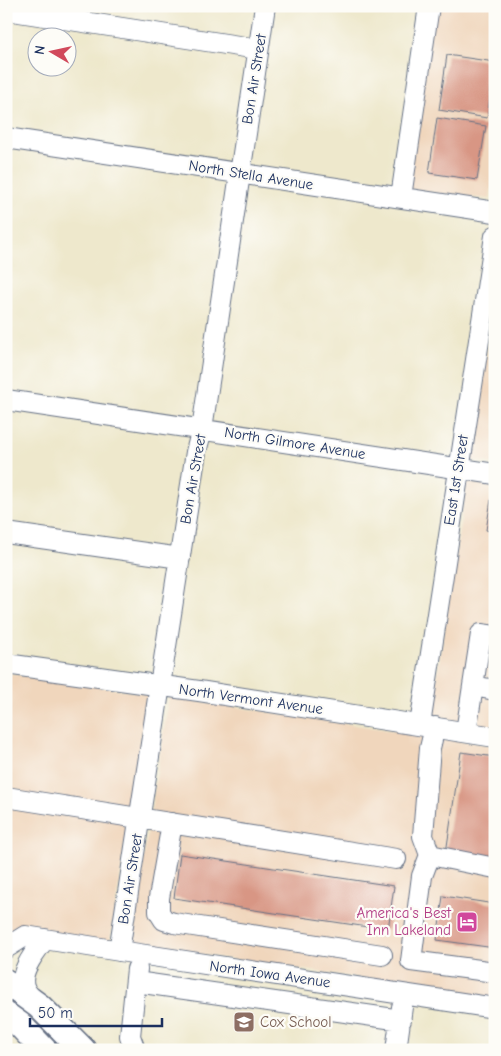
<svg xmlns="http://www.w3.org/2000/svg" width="501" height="1056" viewBox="0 0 501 1056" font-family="'Comic Neue',sans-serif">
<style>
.built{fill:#f0d6bc}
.building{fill:#d89684}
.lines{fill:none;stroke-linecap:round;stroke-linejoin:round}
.minor-casing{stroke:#657084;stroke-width:22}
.major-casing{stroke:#657084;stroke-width:28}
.minor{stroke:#fff;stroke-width:20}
.major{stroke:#fff;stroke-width:25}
.labels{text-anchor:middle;stroke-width:4.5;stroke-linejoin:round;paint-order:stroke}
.street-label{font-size:15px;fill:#1b2f5e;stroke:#fdfcf7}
.hotel-label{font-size:15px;fill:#b23c85;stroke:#fdfcf7;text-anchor:end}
.education-label{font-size:15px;fill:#785e54;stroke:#fdfcf7;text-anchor:start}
</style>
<rect width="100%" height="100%" fill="#fdfcf7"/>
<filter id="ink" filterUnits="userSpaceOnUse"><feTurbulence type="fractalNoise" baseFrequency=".02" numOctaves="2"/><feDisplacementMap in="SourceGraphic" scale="10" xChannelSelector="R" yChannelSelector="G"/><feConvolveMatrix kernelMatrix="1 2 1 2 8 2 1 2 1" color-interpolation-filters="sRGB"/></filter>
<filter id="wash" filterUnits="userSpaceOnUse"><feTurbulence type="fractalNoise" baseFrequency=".0096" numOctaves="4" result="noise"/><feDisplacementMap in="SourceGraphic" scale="20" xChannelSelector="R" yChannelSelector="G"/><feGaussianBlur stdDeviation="1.12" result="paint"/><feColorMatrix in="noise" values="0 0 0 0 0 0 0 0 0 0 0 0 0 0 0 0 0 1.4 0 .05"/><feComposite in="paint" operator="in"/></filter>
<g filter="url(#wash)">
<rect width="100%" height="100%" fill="#eee8cc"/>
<!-- built -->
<path class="built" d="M429 6H495V166L490 199 456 196 401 188Z
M495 302V464L470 460Z
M467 478 495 483V728L431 717Z
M6 673 149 694 110 941 6 939Z
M169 697 495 746V998L130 944Z"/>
<g id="blocks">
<!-- building -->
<path class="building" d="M447 55 495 62 487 118 439 110Z
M437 118 486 126 477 180 429 173Z
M491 500 495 501V532L486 530Z
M461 752 495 757V848L493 860 446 853Z
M180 854 394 886 388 930 174 898Z
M443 896 495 904V948L437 940Z"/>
</g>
</g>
<g filter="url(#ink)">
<use href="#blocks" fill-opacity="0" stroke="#657084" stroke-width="1"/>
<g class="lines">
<!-- minor casing -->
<g class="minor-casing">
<path id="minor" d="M6 10 258 49
M6 138 495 212
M401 197 429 6
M6 400 495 474
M6 533 180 558
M495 636 481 634 473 686 495 690
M6 664 199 691 495 737
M420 725 495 236
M435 727 430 748 423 836 430 855 422 876 411 961 495 972
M466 732 473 686
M6 797 396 859
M172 823 159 898V912L164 920 174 923 382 955
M430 855 495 868
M6 948 25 936 139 954 495 1008
M119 951 196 452 202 429 265 6
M136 982 401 1020
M35 1002C32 998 27 994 25 989 17 973 36 951 45 939
M135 1050 130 1036 137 969
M396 1050 402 1007"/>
</g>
<!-- major casing -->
<g class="major-casing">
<path id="major" d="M6 982 39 1006 83 1050
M6 1015 20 1025 44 1050"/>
</g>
<!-- minor -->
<use href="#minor" class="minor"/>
<!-- major -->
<use href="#major" class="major"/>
</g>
</g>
<!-- icons -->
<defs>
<g id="hotel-square" transform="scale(1.125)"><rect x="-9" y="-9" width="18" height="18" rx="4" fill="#d1479c" stroke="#fdfcf7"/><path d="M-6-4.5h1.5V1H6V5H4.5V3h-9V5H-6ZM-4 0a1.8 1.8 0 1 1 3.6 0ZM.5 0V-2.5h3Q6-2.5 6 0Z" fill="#fff"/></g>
<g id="school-square" transform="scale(1.125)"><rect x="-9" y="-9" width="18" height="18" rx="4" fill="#8d6e63" stroke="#fdfcf7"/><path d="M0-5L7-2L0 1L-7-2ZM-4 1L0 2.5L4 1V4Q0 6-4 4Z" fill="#fff"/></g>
</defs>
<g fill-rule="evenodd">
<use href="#hotel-square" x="467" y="922"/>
<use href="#school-square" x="244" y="1022"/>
</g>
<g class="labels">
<!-- street labels -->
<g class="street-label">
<text transform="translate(254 79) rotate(-81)" y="5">Bon Air Street</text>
<text transform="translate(251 175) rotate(9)" y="5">North Stella Avenue</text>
<text transform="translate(295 443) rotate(9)" y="5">North Gilmore Avenue</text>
<text transform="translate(193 479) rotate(-80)" y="5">Bon Air Street</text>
<text transform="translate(456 480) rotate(-81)" y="5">East 1st Street</text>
<text transform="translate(251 699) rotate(8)" y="5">North Vermont Avenue</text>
<text transform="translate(130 879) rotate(-81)" y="5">Bon Air Street</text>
<text transform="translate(270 974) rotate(8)" y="5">North Iowa Avenue</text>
</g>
<!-- hotel labels -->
<g class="hotel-label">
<text x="451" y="918">America's Best<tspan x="451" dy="17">Inn Lakeland</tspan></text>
</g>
<!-- education labels -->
<g class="education-label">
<text x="260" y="1027">Cox School</text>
</g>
</g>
<!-- margin -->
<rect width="501" height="1056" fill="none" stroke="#fdfcf7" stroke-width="25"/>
<!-- north arrow -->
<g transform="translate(52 52) rotate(279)"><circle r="24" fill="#fdfcf7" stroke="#a3aaba"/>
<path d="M0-4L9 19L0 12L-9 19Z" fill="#d1495b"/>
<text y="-8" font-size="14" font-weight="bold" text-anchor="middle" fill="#1b2f5e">N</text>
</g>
<!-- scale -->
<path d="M30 1018v8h132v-8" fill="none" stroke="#1b2f5e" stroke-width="2.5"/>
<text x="38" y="1018" font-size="15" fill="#1b2f5e" stroke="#fdfcf7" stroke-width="4" paint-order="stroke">50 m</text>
</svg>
